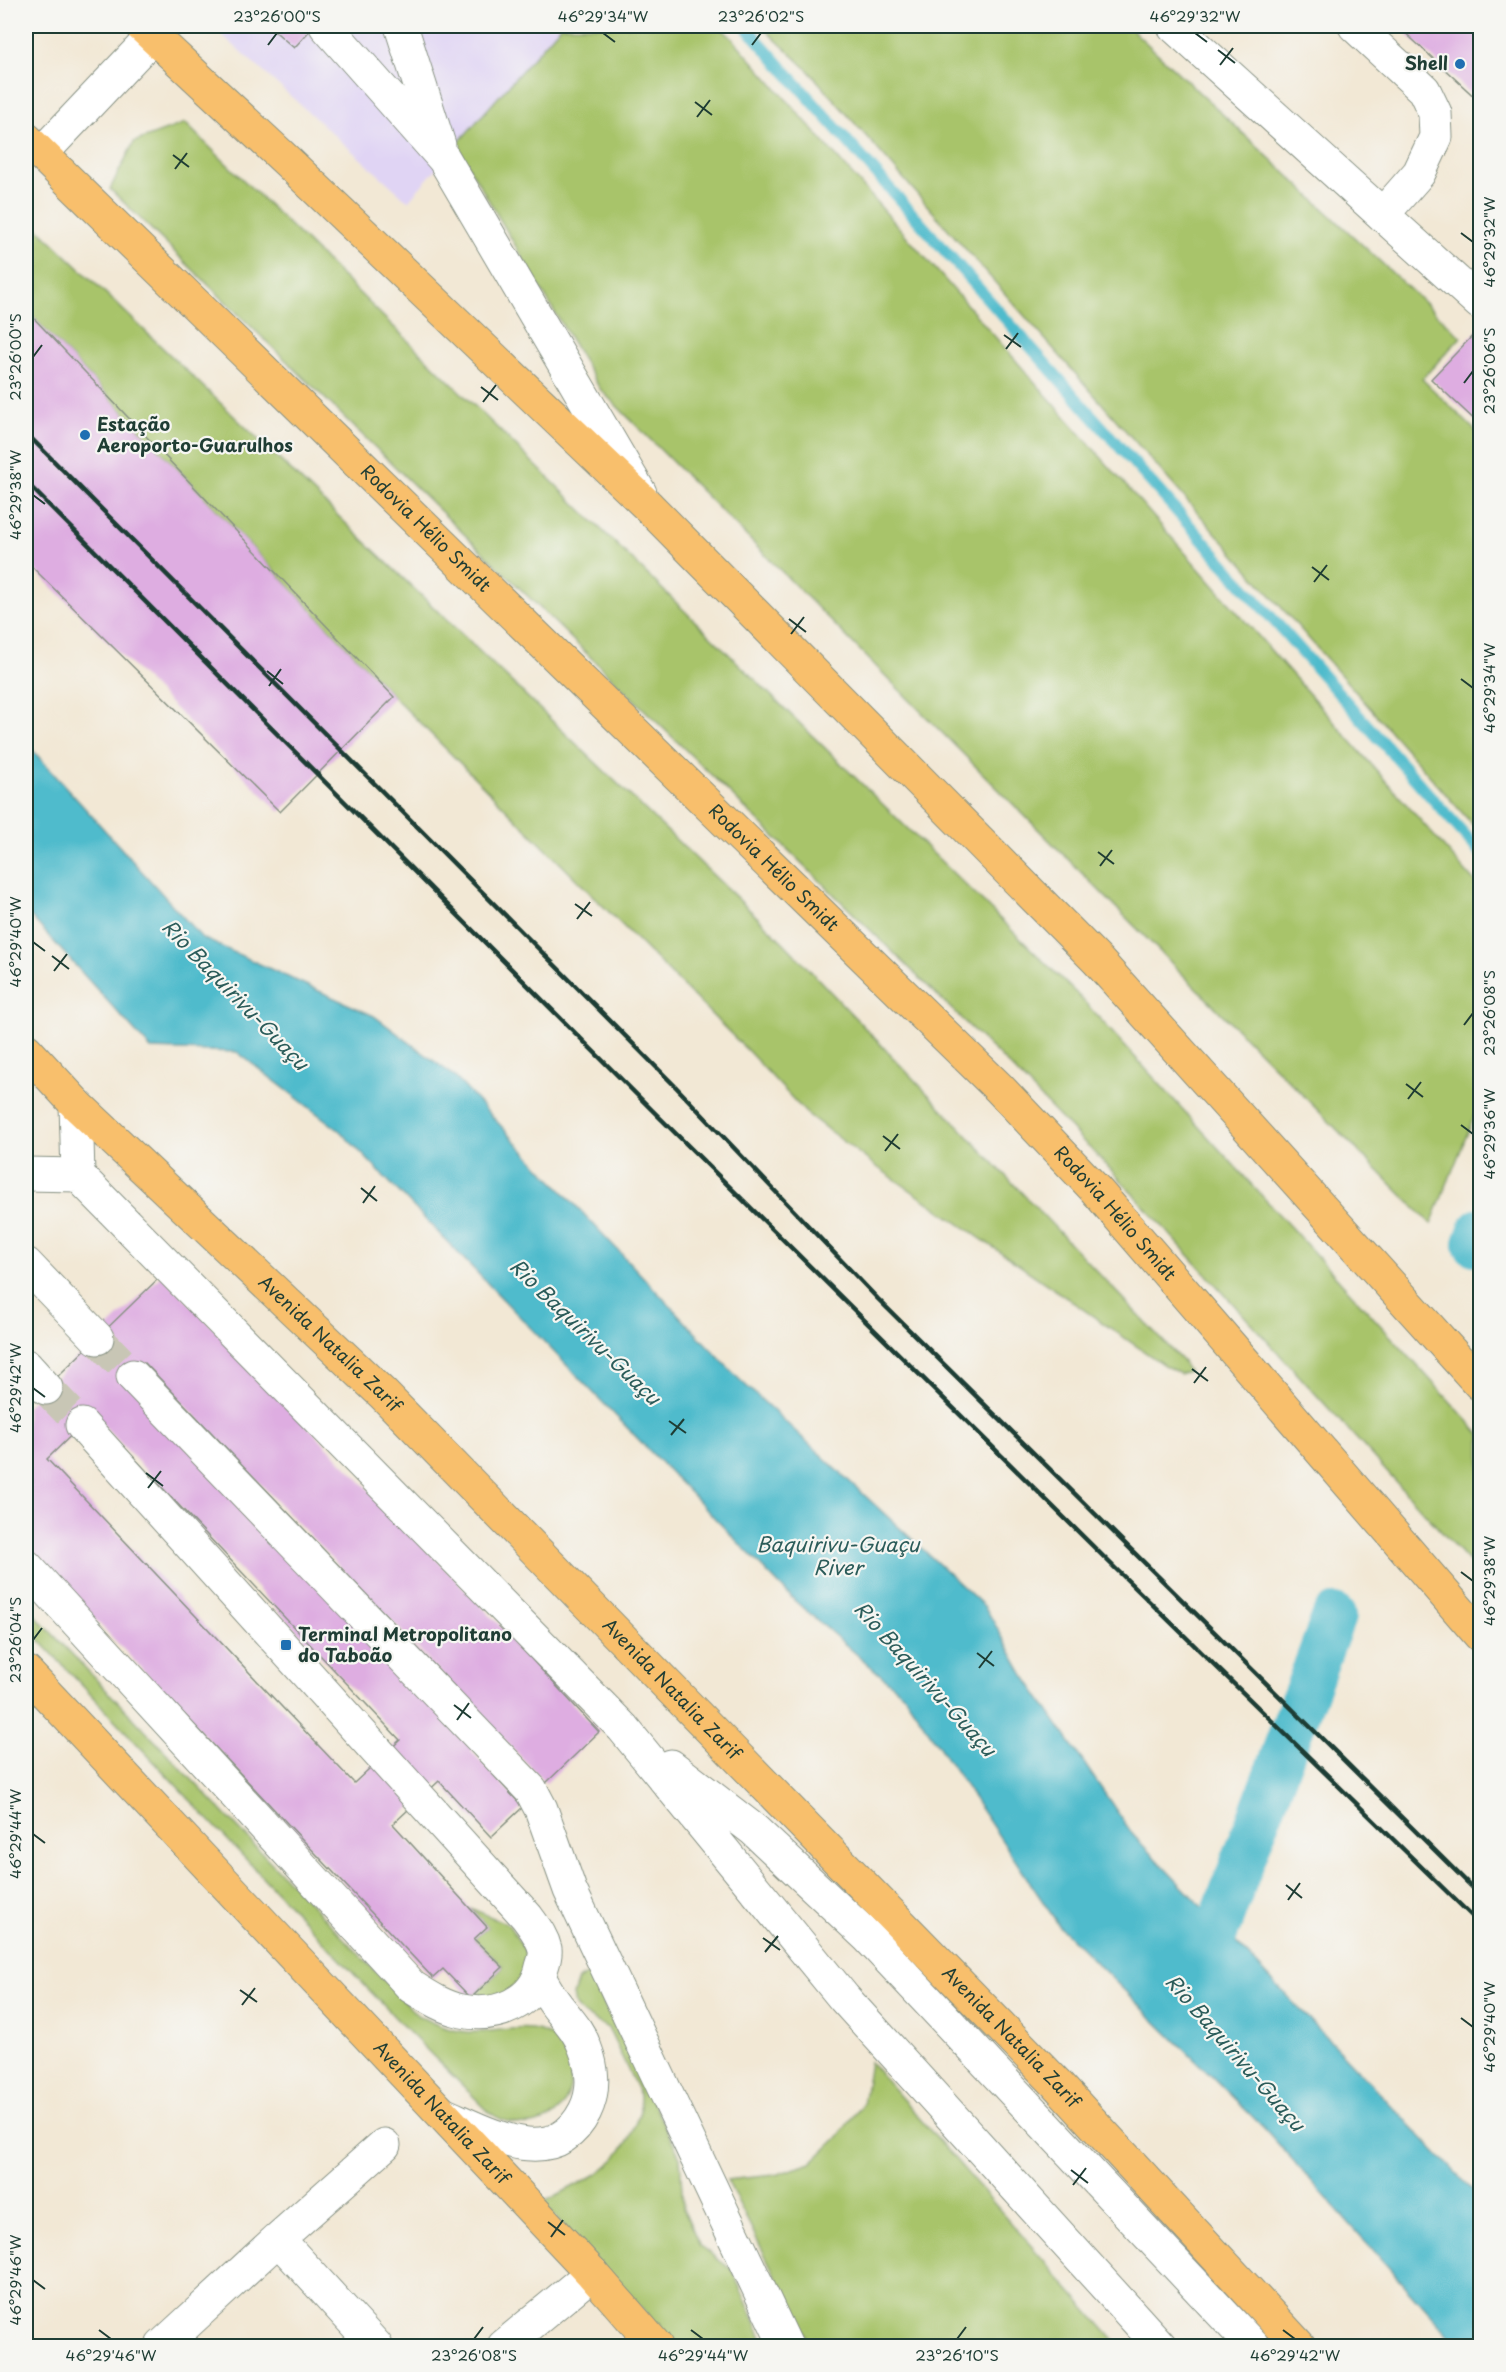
<svg xmlns="http://www.w3.org/2000/svg" width="1506" height="2372" viewBox="0 0 1506 2372" font-family="'Playpen Sans',sans-serif">
<style>
.built{fill:#e0d4f4}
.green{fill:#a8c46b;stroke:#648050;stroke-width:1.5}
.water{fill:#50bbcc;stroke:#387c80;stroke-width:1.5}
.lines{fill:none;stroke-linecap:round;stroke-linejoin:round}
.stream{stroke:#50bbcc;stroke-width:12}
.canal{stroke:#50bbcc;stroke-width:44}
.building{fill:#deade1;fill-rule:evenodd}
.minor-tunnel{stroke:#c8c6b5;stroke-width:33;stroke-dasharray:33 16;stroke-linecap:butt}
.minor-casing{stroke:#889284;stroke-width:35}
.major-casing{stroke:#889284;stroke-width:35}
.minor{stroke:#fff;stroke-width:33}
.major{stroke:#f8bf6c;stroke-width:33}
.rail{stroke:#1f3d34;stroke-width:4.5}
.ticks{fill:none;stroke:#1f3d34;stroke-width:2}
.poi-dot{fill:#1f6fb2;stroke:#f6f6f2;stroke-width:2}
.labels{text-anchor:middle;stroke-width:4.5;stroke-linejoin:round;paint-order:stroke}
.poi-label{font-size:18px;font-weight:bold;fill:#1f3d34;stroke:#f6f6f2;text-anchor:start}
.street-label{font-size:18px;fill:#1f3d34;stroke:#f6f6f2}
.water-label{font-size:20px;font-style:italic;fill:#2b5c5a;stroke:#f6f6f2}
.neatline{fill:none;stroke:#1f3d34;stroke-width:2}
.ticks-label{font-size:15px;text-anchor:middle;fill:#1f3d34}
</style>
<rect width="100%" height="100%" fill="#f6f6f2"/>
<filter id="ink" filterUnits="userSpaceOnUse"><feTurbulence type="fractalNoise" baseFrequency=".0167" numOctaves="2"/><feDisplacementMap in="SourceGraphic" scale="12" xChannelSelector="R" yChannelSelector="G"/><feConvolveMatrix kernelMatrix="1 2 1 2 8 2 1 2 1" color-interpolation-filters="sRGB"/></filter>
<filter id="wash" filterUnits="userSpaceOnUse"><feTurbulence type="fractalNoise" baseFrequency=".008" numOctaves="4" result="noise"/><feDisplacementMap in="SourceGraphic" scale="24" xChannelSelector="R" yChannelSelector="G"/><feGaussianBlur stdDeviation="1.35" result="paint"/><feColorMatrix in="noise" values="0 0 0 0 0 0 0 0 0 0 0 0 0 0 0 0 0 1.4 0 .05"/><feComposite in="paint" operator="in"/></filter>
<g filter="url(#wash)">
<rect width="100%" height="100%" fill="#f2e8d5"/>
<!-- built -->
<path class="built" d="M212 26H561L408 201Z"/>
<!-- green -->
<path class="green" d="M561 26H719L733 39 1480 888V1102L1431 1224 600 389 456 145Z
M761 26H1128L1461 337 1422 379 1480 435V833L807 69Z
M185 123 1078 995 1480 1434V1574L1112 1171 1014 1070 110 189 134 142Z
M26 217 784 943 1183 1362 1188 1371 1180 1374 1164 1365 877 1167 806 1113 749 1052 394 697 26 310Z
M26 1606 417 2015C434 2024 449 2031 469 2032 501 2034 536 2016 561 2045 569 2055 572 2067 571 2080 568 2125 521 2136 489 2112L405 2028 26 1626Z
M470 1908 508 1924 524 1949 527 1962 522 1980 508 1996 471 1998 503 1967 474 1939 487 1927Z
M589 1974 680 2157 683 2208 700 2246 732 2270 766 2346H677L542 2203 597 2174 615 2159 630 2138 640 2111V2095L608 2028 583 2014 575 2006 573 1995 578 1980Z
M870 2062 1119 2346H811L727 2180 775 2175 811 2163 837 2138 863 2104Z"/>
<!-- water -->
<path class="water" d="M26 743 202 938 374 1016 454 1076 739 1379 985 1607 1024 1675 1133 1835 1480 2198V2346H1459L1265 2129 1060 1927 905 1696 795 1601 340 1131 237 1052 151 1049 26 911Z"/>
<g class="lines">
<!-- stream -->
<path class="stream" d="M745 26 1480 852"/>
<!-- canal -->
<path class="canal" d="M1475 1244 1480 1230
M1199 1979 1334 1616"/>
</g>
<g id="blocks">
<!-- building -->
<path class="building" d="M269 26H314L294 48Z
M1398 26H1480V102Z
M26 310 394 697 280 812 26 561Z
M1480 328V425L1431 379Z
M162 1275 510 1636 599 1732 546 1783 494 1729 471 1751 523 1807 491 1837 439 1781 393 1824 487 1927 474 1939 503 1967 471 1998 443 1969 433 1978 26 1546V1407ZM145 1363 455 1687 133 1376ZM93 1414 400 1740 354 1783 47 1459Z"/>
</g>
</g>
<g filter="url(#ink)">
<use href="#blocks" fill-opacity="0" stroke="#889284" stroke-width="1.5"/>
<g class="lines">
<!-- minor-tunnel -->
<path class="minor-tunnel" d="M97 1338 133 1376
M46 1388 82 1425"/>
<!-- minor casing -->
<g class="minor-casing">
<path id="minor" d="M326 26 444 159 640 493
M401 26 439 145
M1174 26 1480 303
M1355 26 1424 90 1435 113 1436 137 1419 173 1383 214
M41 154 153 36
M76 1104 78 1175 623 1728 844 1998 1160 2346
M26 1174 78 1175
M26 1264 97 1338
M26 1366 46 1388
M133 1376 531 1790 541 1809 570 1890 786 2346
M26 1566 412 1987C428 1997 443 2007 462 2011 496 2018 535 2003 542 1967 544 1961 546 1955 545 1949 542 1936 534 1927 527 1917L82 1425
M671 1766 754 1830 868 1937 1253 2346
M443 2114C489 2134 554 2172 585 2111 595 2091 593 2068 585 2048 579 2031 568 2020 557 2006 551 1998 545 1988 540 1979
M278 2239 384 2145
M162 2346 278 2239 376 2346
M504 2346 592 2273"/>
</g>
<!-- major casing -->
<g class="major-casing">
<g id="major">
<path d="M142 26 288 162 649 507 1098 961 1480 1384"/>
<path id="s1" d="M26 139 999 1088 1095 1189 1480 1635"/>
<path id="s2" d="M26 1050 76 1104 383 1394 1055 2082 1299 2346"/>
<path id="s3" d="M26 1672 592 2273 656 2346"/>
</g>
</g>
<!-- minor -->
<use href="#minor" class="minor"/>
<!-- major -->
<use href="#major" class="major"/>
<!-- rail -->
<path class="rail" d="M26 433 675 1086 878 1299 1480 1895
M26 482 652 1110 1115 1568 1480 1924"/>
</g>
</g>
<!-- ticks -->
<path class="ticks" d="M603 33 615 42M1195 33 1207 42M268 45 277 33M752 45 761 33M1218 50 1235 63M1220 65 1233 48M695 102 712 115M697 117 710 100M173 155 189 167M175 169 187 153M1461 233 1473 242M1004 335 1021 347M1006 349 1018 333M33 357 42 345M1464 383 1473 371M481 387 498 400M483 402 496 385M33 495 45 504M1312 567 1329 580M1314 582 1327 565M789 619 806 632M791 634 804 617M267 671 283 684M1461 679 1473 688M269 686 281 669M1098 852 1114 864M1100 866 1112 850M575 904 592 916M577 919 590 902M33 942 45 951M52 956 69 969M54 971 67 954M1464 1025 1473 1013M1406 1084 1423 1097M1408 1099 1421 1082M1461 1125 1473 1134M883 1136 900 1149M885 1151 898 1134M361 1188 377 1201M363 1203 375 1186M1192 1369 1208 1381M1194 1383 1206 1367M33 1388 45 1397M669 1421 686 1433M671 1435 684 1419M146 1473 163 1486M148 1488 161 1471M1461 1572 1473 1581M33 1640 42 1628M977 1653 994 1666M979 1668 992 1651M454 1705 471 1718M457 1720 469 1703M33 1834 45 1843M1286 1885 1302 1898M1288 1900 1300 1883M763 1938 780 1950M765 1952 778 1936M240 1990 257 2002M242 2005 255 1988M1461 2018 1473 2027M1071 2170 1088 2183M1073 2185 1086 2168M548 2222 565 2235M551 2237 563 2220M33 2280 45 2289M99 2330 111 2339M691 2330 703 2339M1283 2330 1295 2339M474 2339 483 2327M957 2339 966 2327"/>
<!-- markers -->
<g class="poi-dot">
<circle cx="1460" cy="64" r="6"/>
<circle cx="85" cy="435" r="6"/>
<rect x="280" y="1639" width="12" height="12" rx="3"/>
</g>
<g class="labels">
<!-- poi labels -->
<g class="poi-label">
<text x="1448" y="70" text-anchor="end">Shell</text>
<text x="97" y="431">Estação<tspan x="97" dy="21">Aeroporto-Guarulhos</tspan></text>
<text x="298" y="1641">Terminal Metropolitano<tspan x="298" dy="21">do Taboão</tspan></text>
</g>
<!-- street labels -->
<g class="street-label">
<text dy="6" stroke="none"><textPath href="#s1" startOffset="558">Rodovia Hélio Smidt</textPath></text>
<text dy="6" stroke="none"><textPath href="#s1" startOffset="1044">Rodovia Hélio Smidt</textPath></text>
<text dy="6" stroke="none"><textPath href="#s1" startOffset="1530">Rodovia Hélio Smidt</textPath></text>
<text dy="6" stroke="none"><textPath href="#s2" startOffset="423">Avenida Natalia Zarif</textPath></text>
<text dy="6" stroke="none"><textPath href="#s2" startOffset="909">Avenida Natalia Zarif</textPath></text>
<text dy="6" stroke="none"><textPath href="#s2" startOffset="1395">Avenida Natalia Zarif</textPath></text>
<text dy="6" stroke="none"><textPath href="#s3" startOffset="606">Avenida Natalia Zarif</textPath></text>
</g>
<!-- water labels -->
<g class="water-label">
<text transform="translate(235 995) rotate(46)" y="7">Rio Baquirivu-Guaçu</text>
<text transform="translate(585 1332) rotate(44)" y="7">Rio Baquirivu-Guaçu</text>
<text x="838" y="1552">Baquirivu-Guaçu<tspan x="838" dy="23">River</tspan></text>
<text transform="translate(925 1679) rotate(48)" y="7">Rio Baquirivu-Guaçu</text>
<text transform="translate(1235 2053) rotate(49)" y="7">Rio Baquirivu-Guaçu</text>
</g>
</g>
<!-- margin -->
<rect width="1506" height="2372" fill="none" stroke="#f6f6f2" stroke-width="66"/>
<rect x="33" y="33" width="1440" height="2306" class="neatline"/>
<g class="ticks-label">
<text x="277" y="22">23°26'00"S</text>
<text x="603" y="22">46°29'34"W</text>
<text x="761" y="22">23°26'02"S</text>
<text x="1195" y="22">46°29'32"W</text>
<text transform="translate(1490 242) rotate(-90)" y="5">46°29'32"W</text>
<text transform="translate(16 357) rotate(-90)" y="5">23°26'00"S</text>
<text transform="translate(1490 371) rotate(-90)" y="5">23°26'06"S</text>
<text transform="translate(16 495) rotate(-90)" y="5">46°29'38"W</text>
<text transform="translate(1490 688) rotate(-90)" y="5">46°29'34"W</text>
<text transform="translate(16 942) rotate(-90)" y="5">46°29'40"W</text>
<text transform="translate(1490 1013) rotate(-90)" y="5">23°26'08"S</text>
<text transform="translate(1490 1134) rotate(-90)" y="5">46°29'36"W</text>
<text transform="translate(16 1388) rotate(-90)" y="5">46°29'42"W</text>
<text transform="translate(1490 1581) rotate(-90)" y="5">46°29'38"W</text>
<text transform="translate(16 1640) rotate(-90)" y="5">23°26'04"S</text>
<text transform="translate(16 1834) rotate(-90)" y="5">46°29'44"W</text>
<text transform="translate(1490 2027) rotate(-90)" y="5">46°29'40"W</text>
<text transform="translate(16 2280) rotate(-90)" y="5">46°29'46"W</text>
<text x="111" y="2361">46°29'46"W</text>
<text x="474" y="2361">23°26'08"S</text>
<text x="703" y="2361">46°29'44"W</text>
<text x="957" y="2361">23°26'10"S</text>
<text x="1295" y="2361">46°29'42"W</text>
</g>
</svg>
